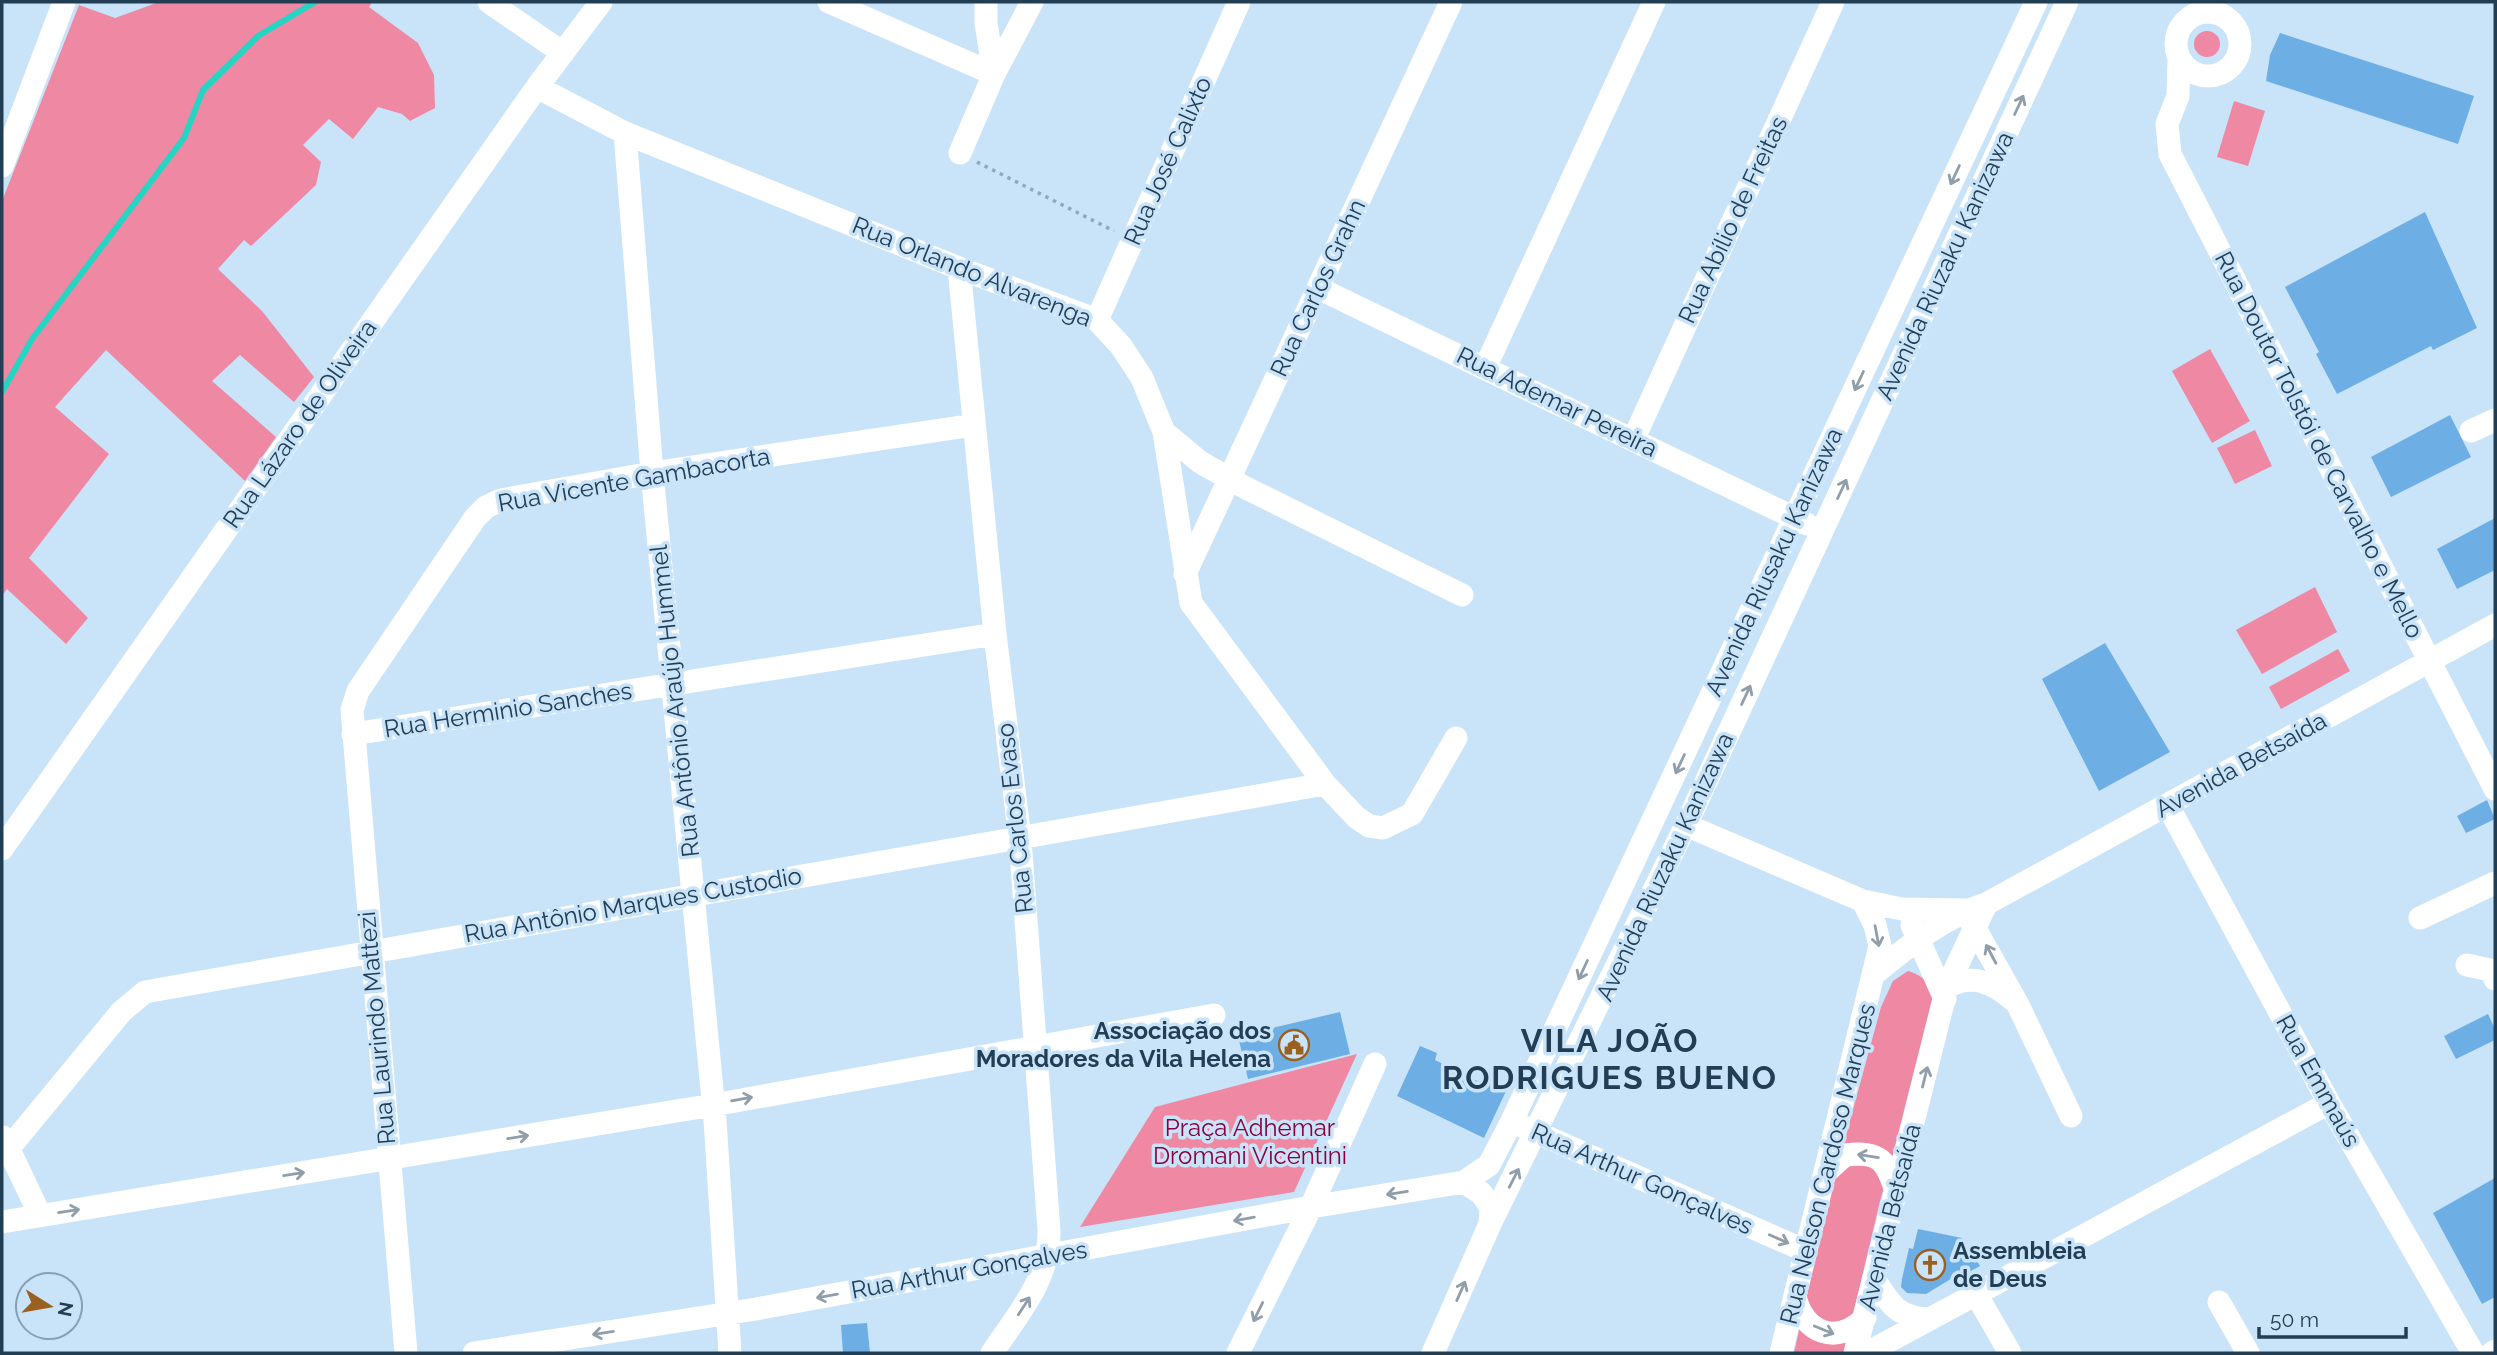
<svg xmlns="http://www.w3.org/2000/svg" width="2497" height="1355" viewBox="0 0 2497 1355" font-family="Raleway,sans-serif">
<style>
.green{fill:#ee88a3}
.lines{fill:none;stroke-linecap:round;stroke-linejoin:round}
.stream{stroke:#24d5c4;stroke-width:6}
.building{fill:#6dafe4}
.path{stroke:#8ea9bf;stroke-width:3.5;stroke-dasharray:3.5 5;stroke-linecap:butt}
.minor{stroke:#fff;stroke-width:23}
.oneway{stroke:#909eaa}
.labels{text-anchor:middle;stroke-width:7;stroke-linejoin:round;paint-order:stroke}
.street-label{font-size:24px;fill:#223e54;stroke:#c9e3f9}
.poi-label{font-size:24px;font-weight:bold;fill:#223e54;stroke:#c9e3f9;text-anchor:end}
.park-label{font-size:24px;fill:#8a003f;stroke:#c9e3f9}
.district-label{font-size:32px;font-weight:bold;letter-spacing:2px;fill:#223e54;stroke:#c9e3f9}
</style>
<rect width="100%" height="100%" fill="#c9e3f9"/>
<!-- green -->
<path class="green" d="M159 2H372L369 7 418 43 434 75 435 108 410 121 402 114 378 107 353 139 329 119 303 145 321 162 316 185 251 246 244 240 218 269 262 311 314 377 294 402 240 355 212 381 276 437 245 481 106 350 55 407 109 454 29 558 88 618 66 644 7 589 2 596V201L79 5 115 18Z
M2194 44a13 13 0 1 1 26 0a13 13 0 1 1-26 0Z
M2234 101 2265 111 2248 166 2217 157Z
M2210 349 2250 421 2212 443 2172 371Z
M2255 430 2272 466 2235 484 2217 448Z
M2315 587 2337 632 2262 674 2236 630Z
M2338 649 2350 671 2281 709 2269 687Z
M1908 971C1930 978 1932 988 1934 1009L1880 1201 1844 1353H1794L1828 1201 1881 1007 1893 981Z
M1357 1054 1294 1192 1080 1227 1155 1107Z"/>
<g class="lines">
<!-- stream -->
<path class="stream" d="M2 392 32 339 184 138 203 90 258 36 315 2"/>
</g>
<!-- building -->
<path class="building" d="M2280 33 2474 96 2458 144 2266 81 2270 55Z
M2425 212 2477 328 2433 350 2431 346 2337 394 2316 354 2319 352 2285 287Z
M2450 415 2471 457 2391 497 2371 457Z
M2495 518V570L2457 589 2437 549Z
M2105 643 2170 752 2099 791 2042 679Z
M2487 800 2495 819 2466 833 2457 816Z
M1340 1012 1350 1054 1248 1079 1238 1036Z
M2488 1014 2495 1029V1040L2456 1059 2444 1036Z
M1420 1046 1437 1053 1435 1060 1487 1086 1489 1080 1507 1089 1484 1138 1397 1096Z
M2495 1178V1297L2482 1304 2433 1213Z
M1918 1229 1962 1238 1980 1266 1965 1274 1964 1271 1926 1294 1907 1293 1901 1287 1902 1279 1909 1248 1913 1249Z
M867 1323 870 1353H843L841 1325Z"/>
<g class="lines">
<!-- path -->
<path class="path" d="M977 162 1114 231"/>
<!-- minor -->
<path class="minor" d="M489 2 563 53
M829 2 994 74
M986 2V23L994 74
M2176 44a32 32 0 1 1 64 0a32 32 0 1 1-64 0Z
M2179 59 2178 96 2167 124 2170 154 2495 789
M537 87 625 133 959 268 1097 320 1121 346 1142 378 1164 432 1191 603 1325 784 1356 817 1369 826 1383 828 1412 814 1456 738
M625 133 652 473 715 1120 730 1353
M960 153 994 74 1032 2
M2 166 64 2
M959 268 995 634 1020 839 1049 1230C1050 1279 1018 1314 992 1353
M1318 288 1807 524
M1097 320 1239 2
M1485 368 1654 2
M2471 431 2495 420
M1164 432 1200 462 1244 487 1462 595
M1634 438 1833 2
M1185 574 1451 2
M353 734 995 634
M2168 806 2329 1103 2473 1353
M1686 825 1863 901 1902 909 1964 910
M2 849 537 87 601 2
M1969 918 2018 1005 2071 1116
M2420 918 2495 883
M1912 925 1945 999
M2467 965 2490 970 2495 979
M1874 974C1909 946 1943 917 1986 904L2495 625
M1947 987C1972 973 1993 982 2013 1000
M1524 1127 1806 1251
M3 1137 40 1215
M9 1148 122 1011 145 992 1325 784
M1825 1173 1845 1155C1880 1151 1886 1160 1896 1191
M1464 1182 1481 1193 1491 1207 1490 1224
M2 1222 713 1105 1214 1015
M1875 1280C1890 1305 1899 1318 1929 1319
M1976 1294 2010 1353
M1795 1296C1803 1333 1837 1346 1865 1318
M2219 1302 2248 1353
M406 1353 352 710 358 691 475 518 486 507 501 500 652 473 974 425
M474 1353 756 1309 1311 1207 1464 1182 1489 1165 1512 1121 2036 2
M1238 1353 1311 1207 1375 1064
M1433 1353 1490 1224 1686 825 2067 2
M1781 1353 1880 946 1875 925 1863 901
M1855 1353 1947 987 1986 904
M1867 1353 2329 1103
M2492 1353 2495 1351"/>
</g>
<!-- one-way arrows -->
<defs><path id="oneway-shaft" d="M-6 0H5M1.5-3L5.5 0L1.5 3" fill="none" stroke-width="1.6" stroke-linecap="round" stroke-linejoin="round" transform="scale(1.75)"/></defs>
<g class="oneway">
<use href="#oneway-shaft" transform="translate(2019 105) rotate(-65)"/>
<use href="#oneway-shaft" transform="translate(1955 175) rotate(115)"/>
<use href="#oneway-shaft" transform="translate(1859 381) rotate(115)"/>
<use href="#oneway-shaft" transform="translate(1842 489) rotate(-65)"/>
<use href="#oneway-shaft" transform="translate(1746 695) rotate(-65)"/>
<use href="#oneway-shaft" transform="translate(1680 764) rotate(115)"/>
<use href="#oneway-shaft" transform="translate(1877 936) rotate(79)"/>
<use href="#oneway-shaft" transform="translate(1991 954) rotate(-118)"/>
<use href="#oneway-shaft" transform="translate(1583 970) rotate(115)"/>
<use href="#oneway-shaft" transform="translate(1925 1077) rotate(-76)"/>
<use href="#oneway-shaft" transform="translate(742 1099) rotate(-10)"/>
<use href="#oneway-shaft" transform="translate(518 1137) rotate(-9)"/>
<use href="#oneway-shaft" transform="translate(1868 1156) rotate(-171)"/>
<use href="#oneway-shaft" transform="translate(294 1174) rotate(-9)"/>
<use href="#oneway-shaft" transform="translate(1514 1178) rotate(-63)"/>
<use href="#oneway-shaft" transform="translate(1397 1193) rotate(171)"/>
<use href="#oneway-shaft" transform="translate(69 1211) rotate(-9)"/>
<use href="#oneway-shaft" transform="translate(1244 1219) rotate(170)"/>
<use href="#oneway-shaft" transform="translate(1779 1239) rotate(24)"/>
<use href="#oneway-shaft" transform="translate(1461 1291) rotate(-66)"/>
<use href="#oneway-shaft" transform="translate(827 1296) rotate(170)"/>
<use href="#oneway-shaft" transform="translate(1024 1306) rotate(-57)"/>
<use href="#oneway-shaft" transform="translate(1258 1312) rotate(116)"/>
<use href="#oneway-shaft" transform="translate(1824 1330) rotate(22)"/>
<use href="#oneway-shaft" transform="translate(603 1333) rotate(171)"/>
</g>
<!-- icons -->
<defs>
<g id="civic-ring" transform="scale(1.575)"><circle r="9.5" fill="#c9e3f9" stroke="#9b6020" stroke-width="1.5"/><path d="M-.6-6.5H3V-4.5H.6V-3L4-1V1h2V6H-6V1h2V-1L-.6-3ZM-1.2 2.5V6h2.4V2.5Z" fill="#9b6020"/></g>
<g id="church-ring" transform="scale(1.575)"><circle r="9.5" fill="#c9e3f9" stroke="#9b6020" stroke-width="1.5"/><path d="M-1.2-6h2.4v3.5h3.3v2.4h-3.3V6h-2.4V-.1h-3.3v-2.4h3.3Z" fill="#9b6020"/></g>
</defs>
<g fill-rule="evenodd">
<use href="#civic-ring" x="1294" y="1045"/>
<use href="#church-ring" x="1930" y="1265"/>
</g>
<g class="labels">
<!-- street labels -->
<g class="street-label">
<text transform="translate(1168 161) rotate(-66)" y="8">Rua José Calixto</text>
<text transform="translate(1733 220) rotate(-65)" y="8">Rua Abílio de Freitas</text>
<text transform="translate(1945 266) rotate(-65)" y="8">Avenida Riuzaku Kanizawa</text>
<text transform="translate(972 272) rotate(22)" y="8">Rua Orlando Alvarenga</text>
<text transform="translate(1318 288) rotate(-65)" y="8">Rua Carlos Grahn</text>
<text transform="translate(1557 402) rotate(26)" y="8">Rua Ademar Pereira</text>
<text transform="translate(300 424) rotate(-55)" y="8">Rua Lázaro de Oliveira</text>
<text transform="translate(2319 445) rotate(63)" y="8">Rua Doutor Tolstói de Carvalho e Mello</text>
<text transform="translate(634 480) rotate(-10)" y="8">Rua Vicente Gambacorta</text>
<text transform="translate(1774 562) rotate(-65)" y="8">Avenida Riusaku Kanizawa</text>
<text transform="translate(675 701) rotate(-96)" y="8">Rua Antônio Araújo Hummel</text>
<text transform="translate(508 710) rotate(-9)" y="8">Rua Herminio Sanches</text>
<text transform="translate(2241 765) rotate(-29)" y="8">Avenida Betsaída</text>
<text transform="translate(1015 818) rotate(-96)" y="8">Rua Carlos Evaso</text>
<text transform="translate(1665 867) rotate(-65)" y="8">Avenida Riuzaku Kanizawa</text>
<text transform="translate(633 905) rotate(-10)" y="8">Rua Antônio Marques Custodio</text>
<text transform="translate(377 1028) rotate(-95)" y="8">Rua Laurindo Mattezi</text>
<text transform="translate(2318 1081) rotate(61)" y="8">Rua Emmaús</text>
<text transform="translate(1828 1164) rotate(-76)" y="8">Rua Nelson Cardoso Marques</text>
<text transform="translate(1642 1179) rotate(24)" y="8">Rua Arthur Gonçalves</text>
<text transform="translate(1890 1217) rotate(-76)" y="8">Avenida Betsaída</text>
<text transform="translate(969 1270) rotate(-10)" y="8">Rua Arthur Gonçalves</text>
</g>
<!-- poi labels -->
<g class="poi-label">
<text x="1271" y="1039">Associação dos<tspan x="1271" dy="28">Moradores da Vila Helena</tspan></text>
<text x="1953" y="1259" text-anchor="start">Assembleia<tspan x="1953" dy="28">de Deus</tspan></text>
</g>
<!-- park labels -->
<g class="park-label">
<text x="1250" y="1136">Praça Adhemar<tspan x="1250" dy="28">Dromani Vicentini</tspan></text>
</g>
<!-- district labels -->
<g class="district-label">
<text x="1610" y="1052">VILA JOÃO<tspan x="1610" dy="37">RODRIGUES BUENO</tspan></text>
</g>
</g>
<!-- border -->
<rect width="2497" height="1355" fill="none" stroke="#223e54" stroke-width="7"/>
<!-- north arrow -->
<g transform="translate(49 1306) rotate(101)"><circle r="33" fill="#c9e3f9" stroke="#86a1b7" stroke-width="2"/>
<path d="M0-5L12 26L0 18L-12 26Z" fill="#9b6020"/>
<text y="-10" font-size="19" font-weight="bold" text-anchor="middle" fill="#223e54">N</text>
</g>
<!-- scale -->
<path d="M2259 1327v10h147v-10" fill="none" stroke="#223e54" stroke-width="3.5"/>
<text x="2270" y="1327" font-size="21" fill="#223e54" stroke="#c9e3f9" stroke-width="5" paint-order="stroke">50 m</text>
</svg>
